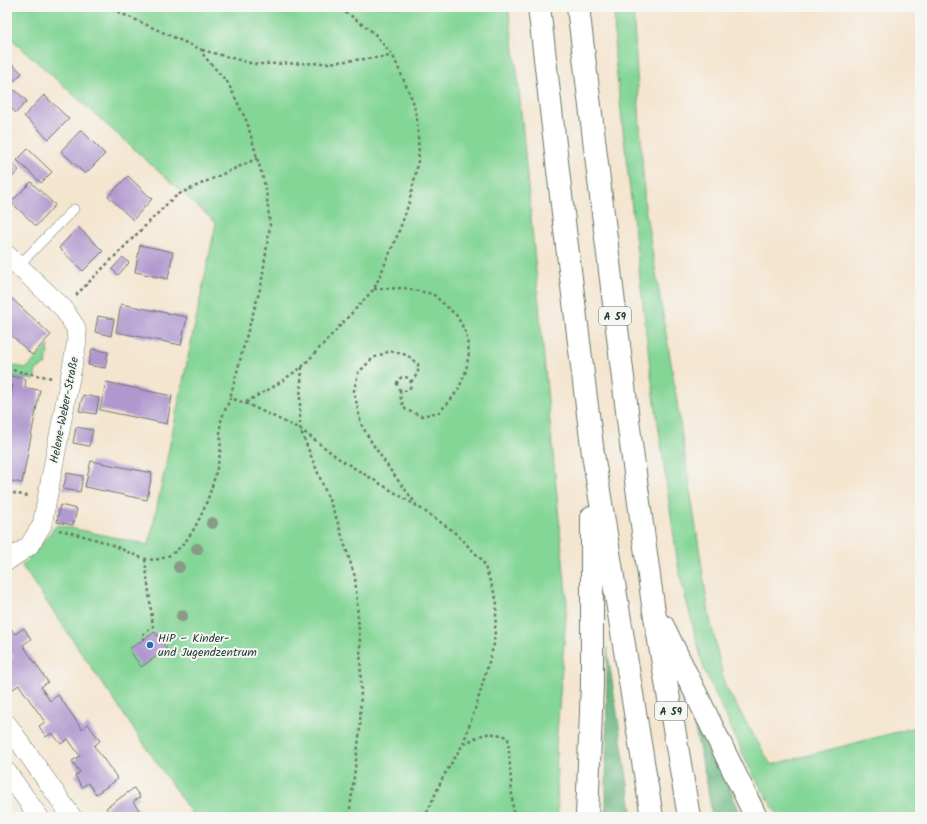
<svg xmlns="http://www.w3.org/2000/svg" width="927" height="824" viewBox="0 0 927 824" font-family="Kalam,sans-serif">
<style>
.green{fill:#84d697;stroke:#528a66}
.forest{fill:#6bb780;stroke:#457a5a}
.building{fill:#b098cf}
.lines{fill:none;stroke-linecap:round;stroke-linejoin:round}
.lane-casing{stroke:#6a786a;stroke-width:10}
.street-casing{stroke:#6a786a;stroke-width:20}
.highway-casing{stroke:#6a786a;stroke-width:24}
.path{stroke:#6a786a;stroke-width:2.5;stroke-dasharray:3 3;stroke-linecap:butt}
.lane{stroke:#fff;stroke-width:9}
.street{stroke:#fff;stroke-width:19}
.highway{stroke:#fff;stroke-width:22}
.tree{fill:#8a9a85}
.poi-dot{fill:#1f6fb2;stroke:#f6f6f2;stroke-width:1.5}
.labels{text-anchor:middle;stroke-width:4;stroke-linejoin:round;paint-order:stroke}
.shield{fill:#f6f6f2;stroke:#60746d;stroke-width:1}
.shield-label{font-size:11px;font-weight:bold;fill:#1f3d34}
.street-label{font-size:12px;fill:#1f3d34;stroke:#f6f6f2}
.poi-label{font-size:12px;fill:#1f3d34;stroke:#f6f6f2;text-anchor:start}
</style>
<rect width="100%" height="100%" fill="#f6f6f2"/>
<filter id="ink" filterUnits="userSpaceOnUse"><feTurbulence type="fractalNoise" baseFrequency=".025" numOctaves="2"/><feDisplacementMap in="SourceGraphic" scale="8" xChannelSelector="R" yChannelSelector="G"/><feConvolveMatrix kernelMatrix="1 2 1 2 8 2 1 2 1" color-interpolation-filters="sRGB"/></filter>
<filter id="wash" filterUnits="userSpaceOnUse"><feTurbulence type="fractalNoise" baseFrequency=".012" numOctaves="4" result="noise"/><feDisplacementMap in="SourceGraphic" scale="16" xChannelSelector="R" yChannelSelector="G"/><feGaussianBlur stdDeviation="0.9" result="paint"/><feColorMatrix in="noise" values="0 0 0 0 0 0 0 0 0 0 0 0 0 0 0 0 0 1.4 0 .05"/><feComposite in="paint" operator="in"/></filter>
<g filter="url(#wash)">
<rect width="100%" height="100%" fill="#f4e5cf"/>
<!-- green -->
<path class="green" d="M7 7H508L518 79 567 604 556 745 558 817H194L22 566 57 525 149 545 216 223 7 35Z
M614 7H633L645 208 671 363 709 614 725 686 771 765 920 726V817H779L752 773 704 669 679 572 650 367 615 59Z
M49 345 46 364 36 370 34 380 7 375V365L27 368Z"/>
<!-- forest -->
<path class="forest" d="M607 648 633 817H606Z
M685 684 742 817H712L707 783Z"/>
<g id="blocks">
<!-- building -->
<path class="building" d="M7 59 22 73 7 88Z
M15 90 27 101 16 113 7 104V99Z
M44 95 69 119 49 139 24 116Z
M81 130 105 154 85 174 61 151Z
M28 149 52 172 41 183 17 160Z
M7 159 19 170 7 183Z
M128 176 152 199 133 220 108 196Z
M31 182 55 205 36 226 11 202Z
M78 227 103 251 83 271 59 248Z
M140 245 173 252 168 279 135 272Z
M123 257 129 263 118 275 112 269Z
M7 294 51 335 32 355 7 331Z
M121 304 187 317 181 345 116 332Z
M98 316 114 319 111 336 95 332Z
M92 349 108 352 105 368 88 365Z
M10 376 26 379 25 388 40 390 22 483 7 480V416L13 385 8 384Z
M106 382 172 396 167 424 100 410Z
M83 395 99 398 96 414 79 411Z
M76 427 93 430 89 446 73 443Z
M91 461 152 473 147 500 85 487Z
M67 473 83 476 80 492 63 489Z
M60 505 77 509 73 525 57 522Z
M7 529 11 534 7 537Z
M7 623 15 634 24 628 31 639 23 645 48 682 41 687 50 701 58 695 82 729 88 724 100 741 94 746 118 779 96 794 88 783 82 787 75 776 80 772 72 761 80 756 68 739 61 744 52 733 46 737 39 726 45 722 19 685 13 689 7 680V678L12 675 7 668V661L13 657 7 648Z
M155 632 167 649 141 667 129 649Z
M134 788 140 797 133 802 144 817H112L106 808Z"/>
</g>
</g>
<g filter="url(#ink)">
<use href="#blocks" fill-opacity="0" stroke="#6a786a" stroke-width="1"/>
<g class="lines">
<!-- lane casing -->
<g class="lane-casing">
<path id="lane" d="M18 266 74 209"/>
</g>
<!-- street casing -->
<g class="street-casing">
<path id="street" d="M7 255 63 308 76 328 77 341 42 525 29 546 7 561
M7 724 72 817
M7 772 39 817"/>
</g>
<!-- highway casing -->
<g class="highway-casing">
<path id="highway" d="M539 7 565 230 593 454 652 817
M578 7 631 444 653 605 689 817
M663 626 756 817
M587 817 592 684V517"/>
</g>
<!-- path -->
<path class="path" d="M101 7 116 11 202 50 204 56 228 83 247 122 266 189 270 226 261 286 247 334 230 398
M7 13 13 7
M202 50 254 64 328 63 392 56
M374 289 404 288 433 294 457 316 466 333 469 353 466 371 459 388 450 401 439 412 422 416 406 410 401 401 400 390
M76 295 172 199 181 193 258 158
M302 367 300 398V429L336 517 355 577 360 643 361 687 360 729 349 817
M7 369 52 378
M397 384a7 7 0 1 1 14 0a7 7 0 1 1-14 0Z
M411 382 418 373V364L407 355 390 351 373 358 358 373 354 391 361 424 372 443 391 471 416 504
M246 402 273 387 302 367 374 289 398 234 409 203 417 168 419 153 417 120 413 101 393 56 374 33 350 15 332 7
M7 492 29 496
M59 530C76 534 93 538 109 544 121 548 134 556 146 559 191 568 214 487 220 454 222 443 218 429 222 418 224 411 228 405 230 398L245 403 300 429 341 460 417 506 452 530 483 561 497 601 494 644 478 700 463 744 443 777 425 817
M144 640 142 635 153 627 145 559
M464 744C482 735 486 730 508 737L513 810 517 817"/>
<!-- lane -->
<use href="#lane" class="lane"/>
<!-- street -->
<use href="#street" class="street"/>
<!-- highway -->
<use href="#highway" class="highway"/>
</g>
<!-- trees -->
<g class="tree">
<circle cx="212" cy="523" r="6"/>
<circle cx="197" cy="549" r="6"/>
<circle cx="179" cy="567" r="6"/>
<circle cx="182" cy="616" r="6"/>
</g>
</g>
<!-- markers -->
<circle class="poi-dot" cx="150" cy="645" r="4"/>
<g class="labels">
<!-- shield labels -->
<g class="shield">
<rect x="599" y="307" width="32" height="18" rx="3"/>
<rect x="655" y="702" width="32" height="18" rx="3"/>
</g>
<g class="shield-label">
<text x="615" y="320">A 59</text>
<text x="671" y="715">A 59</text>
</g>
<!-- street labels -->
<g class="street-label">
<text transform="translate(64 410) rotate(-79)" y="4">Helene-Weber-Straße</text>
</g>
<!-- poi labels -->
<g class="poi-label">
<text x="158" y="642">HiP – Kinder-<tspan x="158" dy="14">und Jugendzentrum</tspan></text>
</g>
</g>
<!-- margin -->
<rect width="927" height="824" fill="none" stroke="#f6f6f2" stroke-width="24"/>
</svg>
